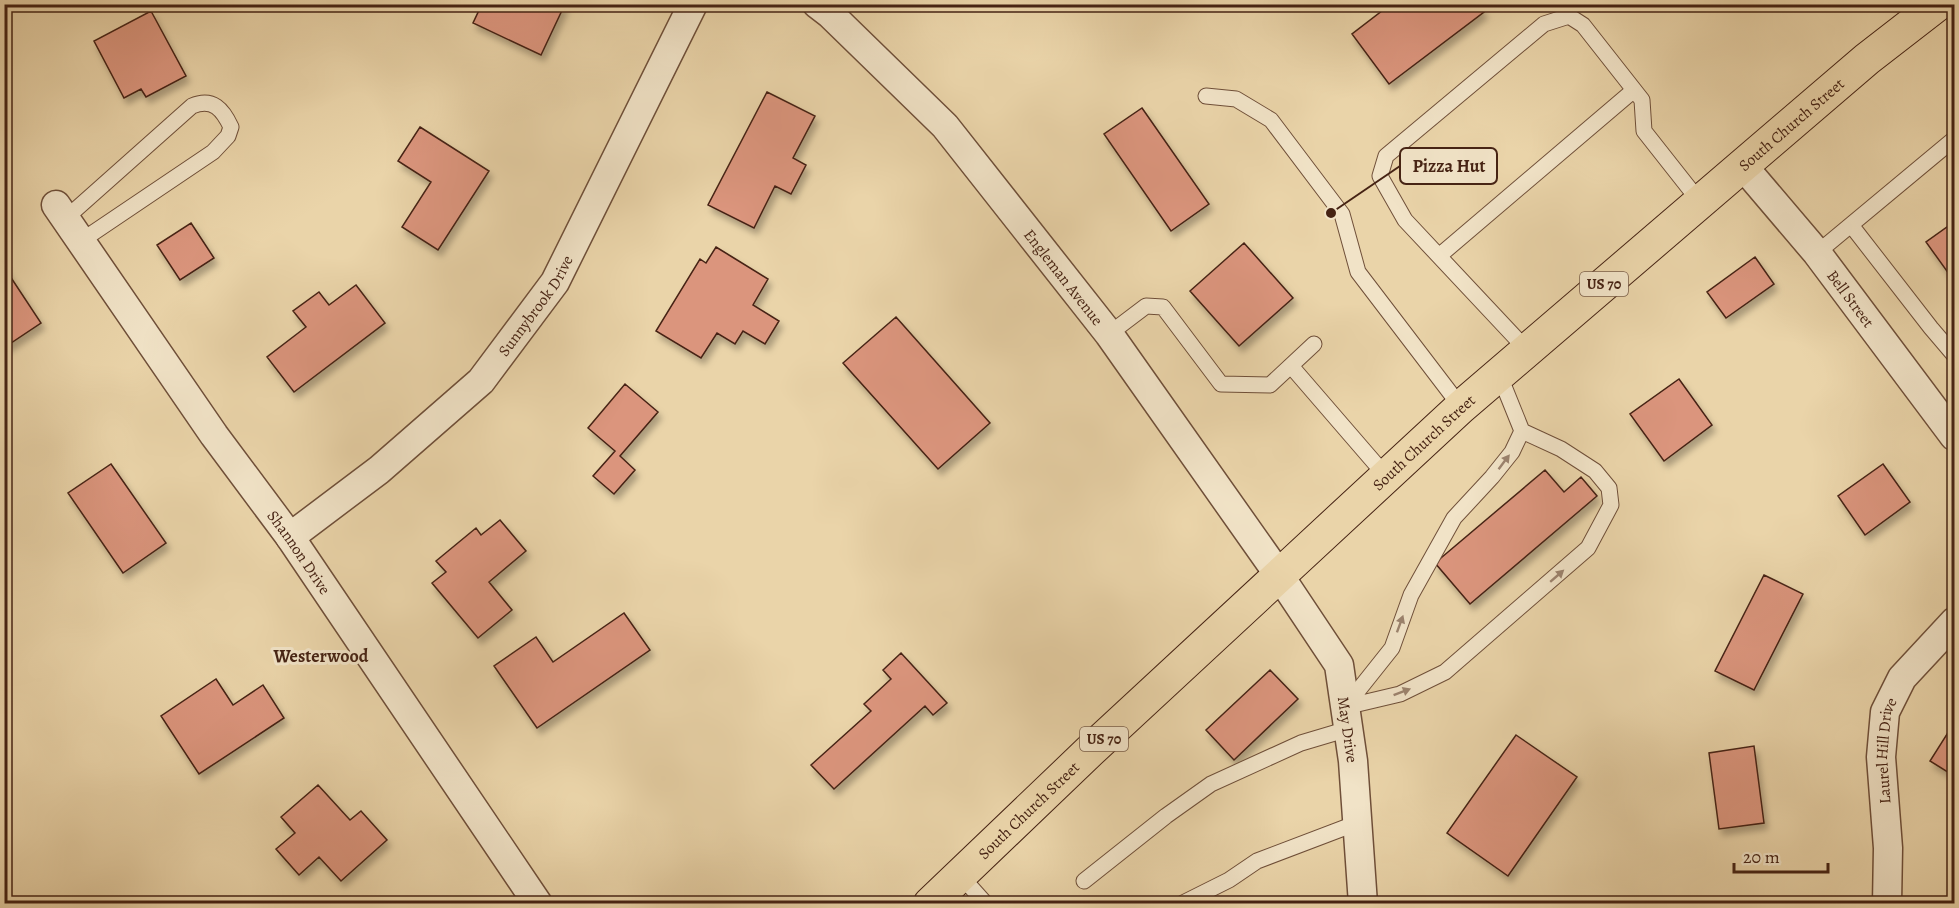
<svg xmlns="http://www.w3.org/2000/svg" width="1959" height="908" viewBox="0 0 1959 908" font-family="Alegreya,serif">
<style>
.building{fill:#db957d;stroke:#462314;stroke-width:1.5;filter:url(#shadow)}
.lines{fill:none;stroke-linecap:round;stroke-linejoin:round}
.lane-casing{stroke:#6f4f39;stroke-width:17}
.street-casing{stroke:#6f4f39;stroke-width:31}
.primary-casing{stroke:#462314;stroke-width:35}
.lane{stroke:#f1e3c7;stroke-width:15}
.street{stroke:#f1e3c7;stroke-width:28}
.primary{stroke:#ead4a9;stroke-width:33}
.oneway{fill:#9c836e}
.labels{text-anchor:middle;stroke-width:6;stroke-linejoin:round;paint-order:stroke}
.shield{fill:#f1e3c7;stroke:#795d4a;stroke-width:1.5}
.shield-label{font-size:15px;font-weight:bold;fill:#462314}
.street-label{font-size:16px;fill:#462314;stroke:#f1e3c7}
.neighbourhood-label{font-size:18px;font-weight:bold;fill:#462314;stroke:#f1e3c7}
.leader{fill:none;stroke:#462314;stroke-width:2}
.callout-dot{fill:#462314;stroke:#f1e3c7;stroke-width:2}
.callout{fill:#f1e3c7;stroke:#462314;stroke-width:2}
.callout-label{font-size:18px;text-anchor:middle;font-weight:bold;fill:#462314}
</style>
<defs>
<filter id="shadow"><feDropShadow dx="3.5" dy="6" stdDeviation="3" flood-color="#0004"/></filter>
</defs>
<rect width="100%" height="100%" fill="#ead4a9"/>
<filter id="stains"><feTurbulence type="fractalNoise" baseFrequency=".00333" numOctaves="4"/><feColorMatrix values="0 0 0 0 .2 0 0 0 0 .09 0 0 0 0 .02 0 0 0 .5 -.17"/></filter>
<radialGradient id="worn" r=".72"><stop offset=".6" stop-color="#630" stop-opacity="0"/><stop offset="1" stop-color="#630" stop-opacity=".3"/></radialGradient>
<!-- building -->
<path class="building" d="M482 4H565L541 55 473 23Z
M1391 4H1478L1484 12 1389 84 1352 34Z
M151 11 186 76 146 97 141 89 124 98 94 41Z
M767 92 815 116 793 158 806 165 791 194 775 186 754 228 708 205Z
M1142 108 1209 204 1171 231 1104 134Z
M420 127 489 171 438 250 402 227 431 182 398 161Z
M1954 222V281L1926 242Z
M191 223 214 258 180 280 157 245Z
M1244 243 1293 298 1239 346 1190 291Z
M716 247 768 279 753 305 779 321 765 344 743 331 735 344 717 333 701 358 656 331 700 259 706 263Z
M1755 257 1774 284 1726 318 1707 292Z
M4 267 41 323 5 347 4 346Z
M356 285 385 323 294 392 267 357 306 327 293 311 319 292 329 305Z
M896 317 990 423 938 469 843 363Z
M1679 379 1712 425 1664 461 1630 414Z
M625 384 658 412 620 456 635 470 614 494 593 476 615 451 588 428Z
M111 464 166 543 123 573 68 493Z
M1883 464 1910 502 1865 535 1838 496Z
M1545 470 1564 492 1581 477 1597 496 1470 604 1435 563Z
M500 520 526 551 489 582 512 610 478 638 432 583 446 572 436 561 476 528 481 535Z
M1764 575 1803 594 1754 690 1715 671Z
M624 613 650 650 537 728 494 666 536 637 553 662Z
M901 653 947 703 933 715 925 706 834 789 811 765 871 711 864 704 891 679 883 670Z
M1270 670 1298 699 1234 760 1206 730Z
M216 679 233 705 263 685 284 718 199 774 161 716Z
M1954 723V776L1930 761Z
M1516 735 1577 777 1508 876 1447 833Z
M1754 746 1764 823 1719 829 1709 753Z
M318 785 350 820 361 811 387 840 341 881 319 857 299 875 276 849 295 833 281 817Z
M1948 879H1954V904H1950Z"/>
<g class="lines">
<!-- lane casing -->
<g class="lane-casing">
<path id="lane" d="M1206 96 1236 99 1271 120 1342 214 1358 272 1461 407
M65 219 192 106C213 97 223 110 231 127L228 136 213 152 81 241
M1851 225 1931 328 1954 355
M1817 253 1954 139
M1439 256 1634 90
M1109 334 1146 306 1163 307 1221 384 1270 385 1314 344
M1527 350 1405 220 1380 176 1386 156 1544 24 1569 16 1583 25 1642 100 1644 131 1700 202
M1291 366 1386 476
M1345 707 1400 694 1445 672 1588 548 1611 505 1609 488 1595 471 1561 449 1522 431
M1345 707 1392 648 1411 595 1454 518 1492 477 1512 452 1522 431 1499 374
M960 875 986 904
M1084 881 1166 816 1211 784 1301 743 1348 729
M1181 904 1229 880 1257 861 1357 823"/>
</g>
<!-- street casing -->
<g class="street-casing">
<g id="street">
<path id="s1" d="M817 4 830 14 945 126 1109 334 1279 575 1339 665 1353 761 1363 904"/>
<path id="s2" d="M1743 166 1817 253 1954 436"/>
<path id="s3" d="M56 205 214 435 290 537 538 904"/>
<path id="s4" d="M290 537 379 470 481 381 555 282 693 4"/>
<path id="s5" d="M1887 904 1888 848 1881 757 1885 712 1902 678 1954 622"/>
</g>
</g>
<!-- primary casing -->
<g class="primary-casing">
<g id="primary">
<path id="s6" d="M930 904 1093 748 1461 407 1867 59 1938 4"/>
</g>
</g>
<!-- lane -->
<use href="#lane" class="lane"/>
<!-- street -->
<use href="#street" class="street"/>
<!-- primary -->
<use href="#primary" class="primary"/>
</g>
<!-- one-way arrows -->
<defs><path id="oneway-solid" d="M-6-.8H1V-3.2L6.5 0L1 3.2V.8H-6Z" transform="scale(1.5)"/></defs>
<g class="oneway">
<use href="#oneway-solid" transform="translate(1504 462) rotate(-53)"/>
<use href="#oneway-solid" transform="translate(1557 576) rotate(-41)"/>
<use href="#oneway-solid" transform="translate(1400 624) rotate(-70)"/>
<use href="#oneway-solid" transform="translate(1402 692) rotate(-21)"/>
</g>
<g class="labels">
<!-- shield labels -->
<g class="shield">
<rect x="1580" y="272" width="48" height="24" rx="4.5"/>
<rect x="1080" y="727" width="48" height="24" rx="4.5"/>
</g>
<g class="shield-label">
<text x="1604" y="289">US 70</text>
<text x="1104" y="744">US 70</text>
</g>
<!-- street labels -->
<g class="street-label">
<text dy="6" stroke="none"><textPath href="#s6" startOffset="1162">South Church Street</textPath></text>
<text dy="6" stroke="none"><textPath href="#s1" startOffset="369">Engleman Avenue</textPath></text>
<text dy="6" stroke="none"><textPath href="#s2" startOffset="171">Bell Street</textPath></text>
<text dy="6" stroke="none"><textPath href="#s4" startOffset="340">Sunnybrook Drive</textPath></text>
<text dy="6" stroke="none"><textPath href="#s6" startOffset="676">South Church Street</textPath></text>
<text dy="6" stroke="none"><textPath href="#s3" startOffset="424">Shannon Drive</textPath></text>
<text dy="6" stroke="none"><textPath href="#s1" startOffset="910">May Drive</textPath></text>
<text dy="6" stroke="none"><textPath href="#s5" startOffset="154">Laurel Hill Drive</textPath></text>
<text dy="6" stroke="none"><textPath href="#s6" startOffset="136">South Church Street</textPath></text>
</g>
<!-- neighbourhood labels -->
<g class="neighbourhood-label">
<text x="321" y="662">Westerwood</text>
</g>
</g>
<!-- callouts -->
<path class="leader" d="M1331 213L1400 166"/>
<circle class="callout-dot" cx="1331" cy="213" r="6"/>
<rect class="callout" x="1400" y="148" width="97" height="36" rx="6"/>
<g class="callout-label">
<text x="1449" y="172">Pizza Hut</text>
</g>
<!-- margin -->
<rect width="1959" height="908" fill="none" stroke="#ead4a9" stroke-width="24"/>
<rect x="6" y="6" width="1947" height="896" fill="none" stroke="#462314" stroke-width="3"/>
<rect x="12" y="12" width="1935" height="884" fill="none" stroke="#462314" stroke-width="1.5"/>
<!-- scale -->
<path d="M1734 863v9h94v-9" fill="none" stroke="#462314" stroke-width="3"/>
<text x="1743" y="863" font-size="18" fill="#462314" stroke="#f1e3c7" stroke-width="4.5" paint-order="stroke">20 m</text>
<rect width="100%" height="100%" filter="url(#stains)"/>
<rect width="100%" height="100%" fill="url(#worn)"/>
</svg>
